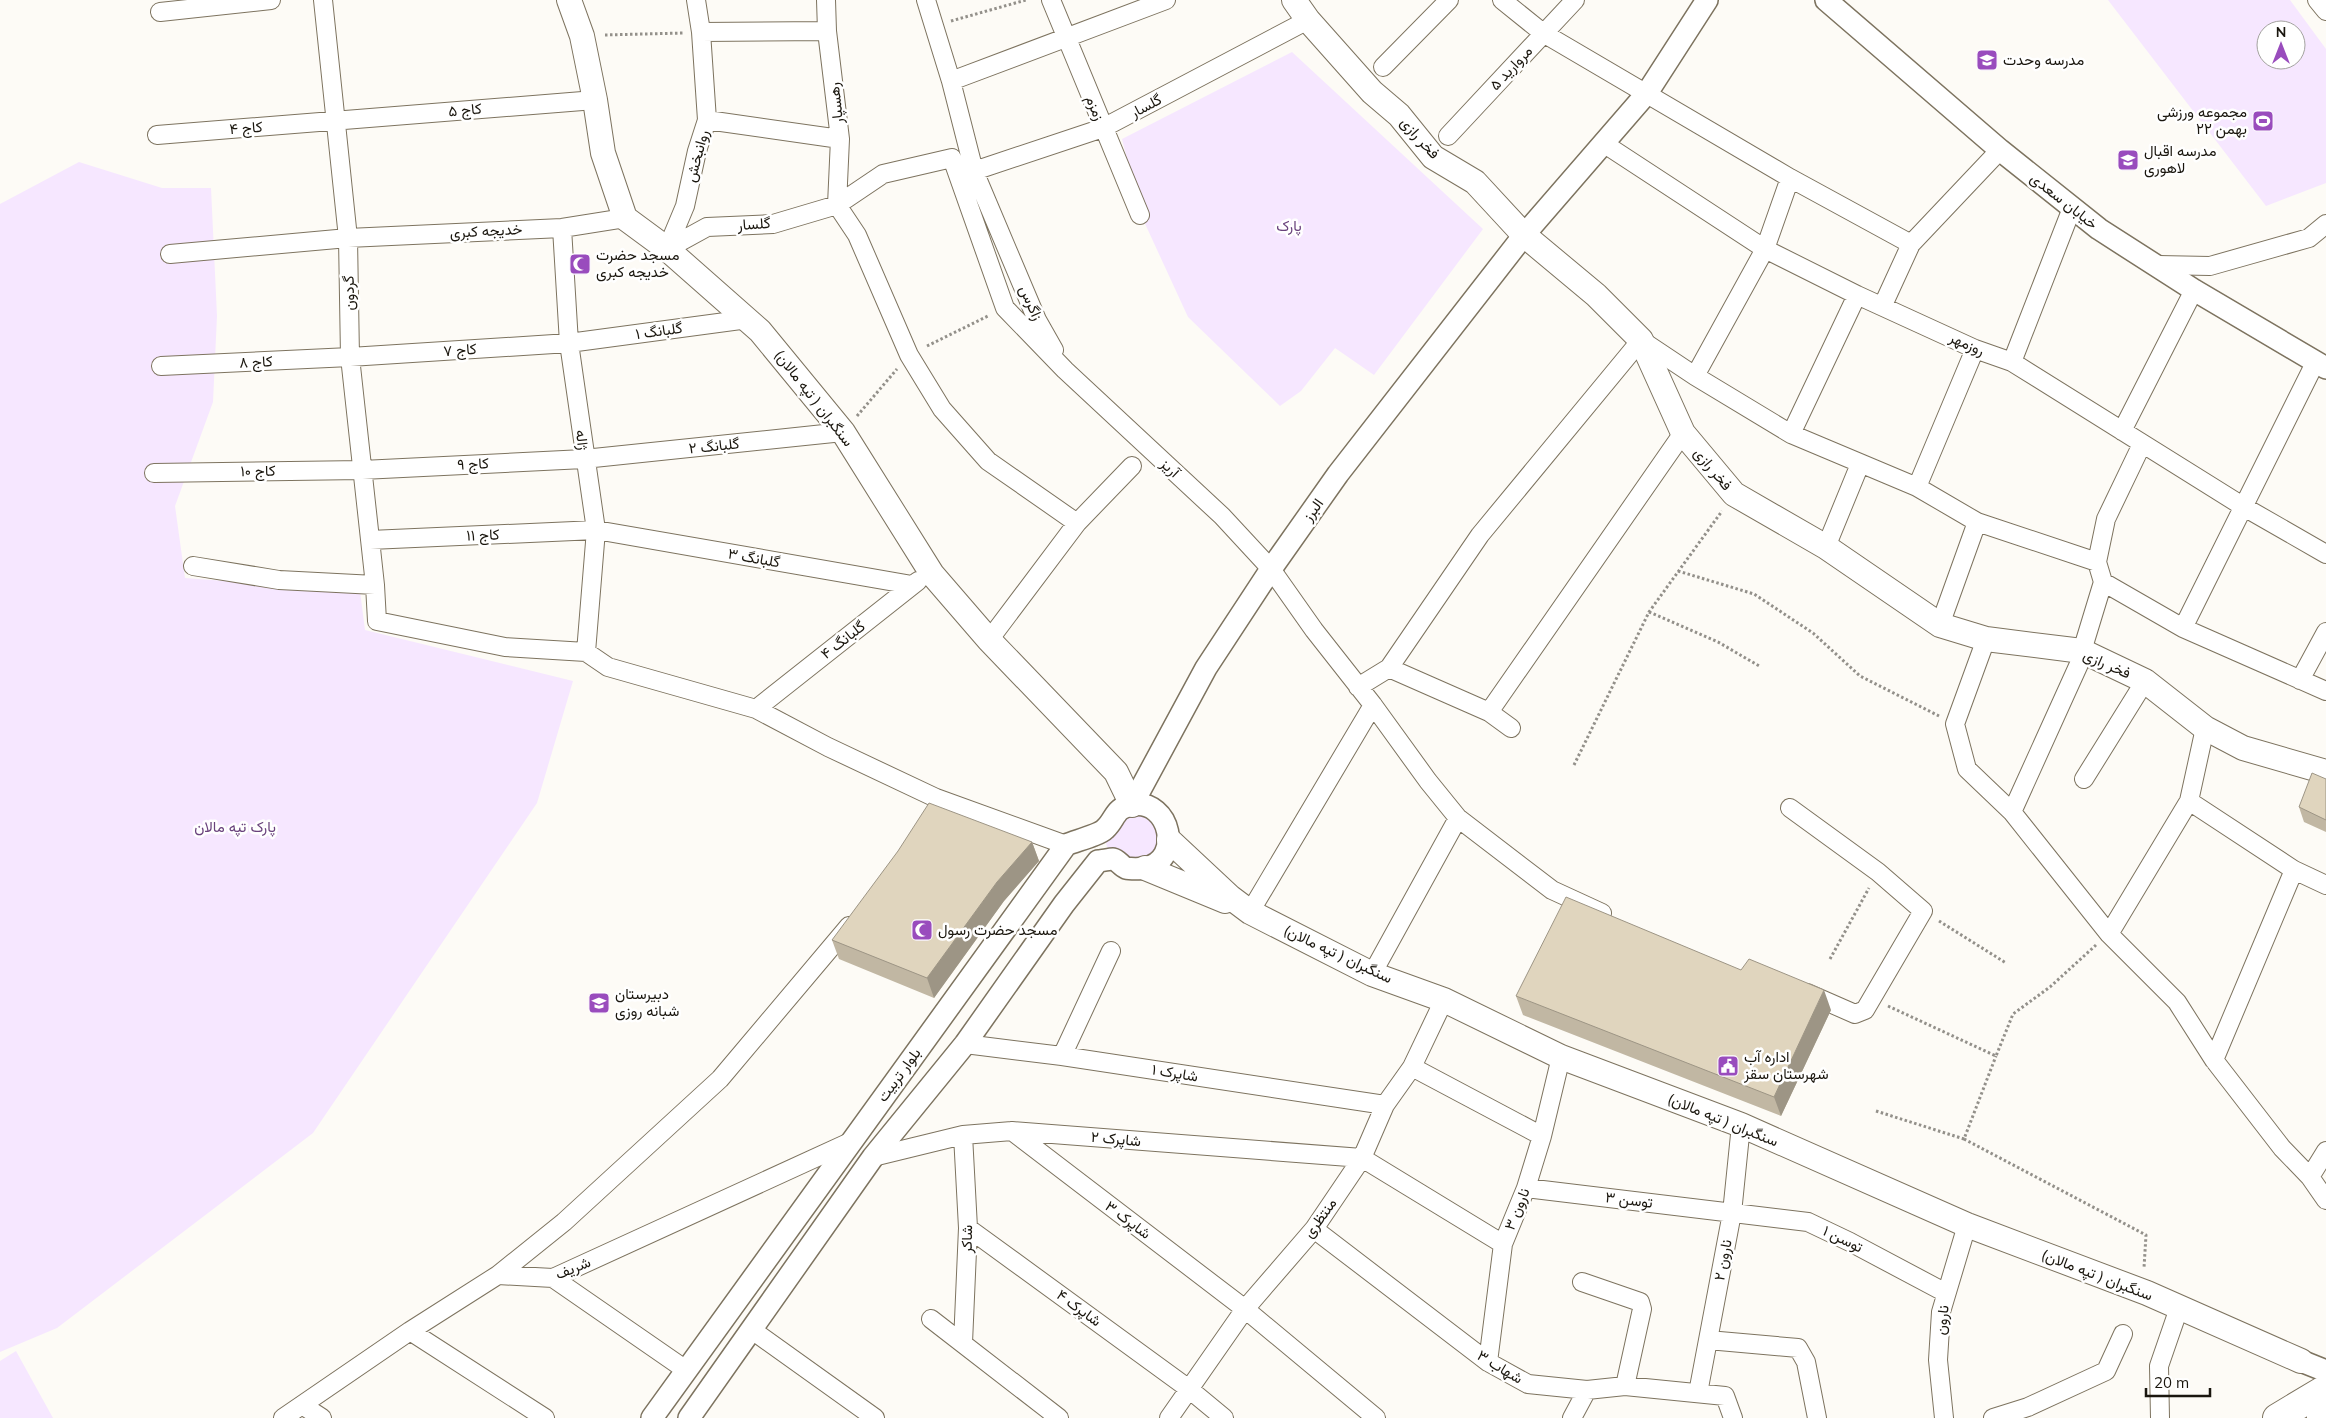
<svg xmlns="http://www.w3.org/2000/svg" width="2326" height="1418" viewBox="0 0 2326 1418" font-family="Mulish,Vazirmatn,sans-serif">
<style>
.green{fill:#f6e7ff;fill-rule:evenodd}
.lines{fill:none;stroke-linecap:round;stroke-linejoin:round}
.minor-casing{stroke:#7d735f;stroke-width:20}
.tertiary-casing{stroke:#7d735f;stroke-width:24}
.secondary-casing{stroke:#7d735f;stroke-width:26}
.primary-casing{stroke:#7d735f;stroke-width:30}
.path{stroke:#93908a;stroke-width:3;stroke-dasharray:2.5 2.5;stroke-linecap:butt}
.minor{stroke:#fff;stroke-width:18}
.tertiary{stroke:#fff;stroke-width:21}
.secondary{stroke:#fff;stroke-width:24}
.primary{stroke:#fff;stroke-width:28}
.wall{fill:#c1b7a3}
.shaded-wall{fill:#9d9585}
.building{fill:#e0d5be;stroke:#9d9585}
.labels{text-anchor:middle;stroke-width:5;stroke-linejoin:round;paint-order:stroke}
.poi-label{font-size:15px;fill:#1a160e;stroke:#fff;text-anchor:start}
.street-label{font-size:15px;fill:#1a160e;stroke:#fff}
.park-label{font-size:15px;fill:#69427c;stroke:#fff}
</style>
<rect width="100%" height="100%" fill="#fdfbf6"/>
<!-- green -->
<path class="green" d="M2108 0H2290L2326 49V183L2266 206ZM2266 30H2296V60H2266Z
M1292 52 1483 229 1374 375 1335 348 1301 391 1280 406 1188 317 1141 215 1122 139Z
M79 162 162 188H211L217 316 213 402 175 506 185 578 360 591 365 630 573 681 537 803 313 1133 57 1328 0 1352V204Z
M1115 813 1161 815 1157 863 1114 859C1100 839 1106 834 1115 813Z
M16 1351 53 1418H0V1361Z"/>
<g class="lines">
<!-- minor casing -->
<g class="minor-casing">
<path id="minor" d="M323 0 348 238 350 357 375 585
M826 0 827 31 840 139 837 205 857 235 909 355 942 409 988 461 1077 523 1132 466
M926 0 951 81 974 171 1037 320 1054 350
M1051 0 1140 215
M1502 0 1543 33 1790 178 1911 244
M2317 0 2326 11
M160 12 271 0
M701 32 827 31
M1383 67 1449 0
M951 81 1166 0
M707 120 840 139
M157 135 595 100
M1448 136 1575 0
M1603 143 1765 249 1857 295 1975 349 2012 362 2244 507 2326 554
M974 171 1103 128 1308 20
M562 228 569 343 596 530 586 652
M667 249 707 227 773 224 837 205 883 174 952 158 1005 308 1065 370 1222 516 1271 569 1314 630 1373 705 1428 781 1458 818 1552 890 1602 913
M667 249 685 206 697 151 707 120 701 32 696 0
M170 254 348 238 562 228 625 218
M2158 265 2210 266 2309 238 2326 224
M1883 305 1911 244 2000 150
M2012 362 2072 208
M161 366 350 357 569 343 748 319
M1695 376 1765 249 1790 178
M2122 431 2194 290
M1791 434 1857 295
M154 473 362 470 584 459 843 432
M1917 487 1975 349
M370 540 596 530 912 585
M1826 547 1860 464
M193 566 279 580 375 585 377 621 505 647 586 652 608 667 756 709 828 747 936 798 1066 845
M2103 582 2183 628 2326 691
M1940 625 1977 522
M2183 628 2315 363
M1986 639 1955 724 1967 769 2012 812 2109 934 2177 1002 2214 1060 2282 1148 2310 1177 2326 1200
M989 640 1077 523
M2082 651 2103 582 2097 562 2106 519 2142 444
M1389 668 1489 712 1511 728
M2300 680 2326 632
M1358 687 1389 668 1480 535 1641 340 1695 376 1791 434 1917 487 1977 522 2097 562
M756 709 918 581
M1489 712 1683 433
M2084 779 2145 681
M2189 801 2294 870 2326 885
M1790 808 1878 872 1923 911 1865 1010 1855 1014 1807 993
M2012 812 2084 653
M1250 912 1373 705
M2109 934 2189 801 2205 728
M1372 974 1458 818
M965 1044 1062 1056 1385 1105
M1062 1056 1111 951
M2214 1060 2294 870
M1412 1067 1542 1136
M1012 1131 1245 1309 1376 1418
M873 1157 963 1135 1012 1131 1362 1158 1503 1244
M2310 1177 2326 1151
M1526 1188 1808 1222 1850 1242 1946 1293
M968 1228 1189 1389 1224 1418
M1314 1229 1488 1362 1528 1384 1587 1390 1625 1386 1725 1396 1733 1418
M498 1275 564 1222 720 1079 849 926
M553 1278 686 1370
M1582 1282 1640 1302 1642 1309 1625 1386
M931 1319 1059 1418
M752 1330 875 1418
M410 1331 545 1418
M1708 1340 1798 1348 1806 1362 1817 1418
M963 1343 968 1228 963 1135
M1488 1362 1503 1244 1526 1188 1542 1136 1561 1057
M1698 1393 1732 1213 1741 1125
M302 1405 322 1418
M283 1418 410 1331 498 1275 553 1278 850 1142
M1169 1418 1245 1309 1314 1229 1362 1158 1385 1105 1412 1067 1444 1000
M1572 1418 1587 1390
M1944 1418 1938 1360 1941 1312 1967 1225
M1993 1418 2028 1407 2106 1371 2123 1334
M2160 1418 2159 1366 2179 1308"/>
</g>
<!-- tertiary casing -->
<g class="tertiary-casing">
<path id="tertiary" d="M1826 0 2000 150 2099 229 2194 290 2326 368
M1132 805 1206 668 1271 569 1338 474 1524 235 1647 93 1707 0
M2301 1361 2326 1371
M652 1418 1066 845C1075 841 1099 835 1105 829 1116 819 1114 807 1133 805 1170 799 1184 860 1145 868 1141 869 1130 869 1126 868 1121 866 1118 860 1113 859 1109 859 1102 861 1098 861L1064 904 965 1044 873 1157 689 1418"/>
</g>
<!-- secondary casing -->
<g class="secondary-casing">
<path id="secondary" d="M569 0 582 36 595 100 603 153 625 218 667 249 760 331 843 432 932 574 989 640 1116 772 1132 805
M1294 0 1308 20 1372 92 1399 115 1433 157 1475 182 1524 235 1596 295 1641 340 1683 433 1734 494 1826 547 1940 625 1986 639 2082 651 2145 681 2205 728 2243 748 2326 772
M1169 840 1230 897 1250 912 1372 974 1444 1000 1561 1057 1741 1125 1967 1225 2147 1293 2301 1361
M1145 868 1225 901"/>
</g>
<!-- primary casing -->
<g class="primary-casing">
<path id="primary" d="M2277 1418 2322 1391
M2321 1418 2326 1415"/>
</g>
<!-- path -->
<path class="path" d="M951 21 1026 0
M605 35 683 33
M927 346 988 316
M857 416 897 369
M1678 571 1754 594 1813 633 1860 676 1939 716
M1649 612 1718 642 1761 667
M1574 765 1649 612 1722 511
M1939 921 2006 963
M1830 959 1869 888
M1888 1006 1996 1056 2013 1014 2050 987 2096 945
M1876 1111 1964 1139 1996 1056
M1964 1139 2146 1235 2144 1268"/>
<!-- minor -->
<use href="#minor" class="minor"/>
<!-- tertiary -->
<use href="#tertiary" class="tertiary"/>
<!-- secondary -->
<use href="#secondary" class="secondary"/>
<!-- primary -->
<use href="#primary" class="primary"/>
</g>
<!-- wall -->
<path class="wall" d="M2326 779V832L2304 822 2299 807Z
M1032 842 1039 861 1004 901 934 998 839 959 832 940Z
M1516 996 1831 1010 1781 1116 1523 1015Z"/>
<!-- shaded-wall -->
<path class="shaded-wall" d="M1032 842 1039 861 1004 901 934 998 927 978 997 882Z
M1824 990 1831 1010 1781 1116 1774 1097Z"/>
<!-- building -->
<path class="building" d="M2312 773 2326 779V820L2299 807Z
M929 803 1032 842 997 882 927 978 832 940 898 851Z
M1566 897 1741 970 1749 959 1824 990 1774 1097 1516 996Z"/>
<!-- icons -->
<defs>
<g id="school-square" transform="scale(1.125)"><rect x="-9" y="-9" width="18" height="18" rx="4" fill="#994cbd" stroke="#fff"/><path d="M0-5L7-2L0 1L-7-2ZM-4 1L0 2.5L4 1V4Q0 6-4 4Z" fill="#fff"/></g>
<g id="stadium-square" transform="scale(1.125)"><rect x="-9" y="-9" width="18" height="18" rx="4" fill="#994cbd" stroke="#fff"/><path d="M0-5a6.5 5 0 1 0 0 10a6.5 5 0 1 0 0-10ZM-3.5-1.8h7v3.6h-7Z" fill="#fff"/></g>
<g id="mosque-square" transform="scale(1.125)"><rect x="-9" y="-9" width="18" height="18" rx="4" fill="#994cbd" stroke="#fff"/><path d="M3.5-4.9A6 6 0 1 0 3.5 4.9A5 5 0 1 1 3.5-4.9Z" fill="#fff"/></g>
<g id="civic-square" transform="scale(1.125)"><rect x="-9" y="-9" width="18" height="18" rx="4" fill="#994cbd" stroke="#fff"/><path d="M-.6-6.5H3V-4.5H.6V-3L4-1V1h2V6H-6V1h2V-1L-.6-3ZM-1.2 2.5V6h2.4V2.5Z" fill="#fff"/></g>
</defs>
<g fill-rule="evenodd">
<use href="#school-square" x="1987" y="60"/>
<use href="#stadium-square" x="2263" y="121"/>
<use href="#school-square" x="2128" y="160"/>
<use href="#mosque-square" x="580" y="264"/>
<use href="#mosque-square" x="922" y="930"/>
<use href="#school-square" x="599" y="1003"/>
<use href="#civic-square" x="1728" y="1066"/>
</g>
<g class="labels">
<!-- poi labels -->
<g class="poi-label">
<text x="2003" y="65">مدرسه وحدت</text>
<text x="2247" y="117" text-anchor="end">مجموعه ورزشی<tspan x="2247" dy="17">۲۲ بهمن</tspan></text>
<text x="2144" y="156">مدرسه اقبال<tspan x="2144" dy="17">لاهوری</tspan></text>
<text x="596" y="260">مسجد حضرت<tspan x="596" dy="17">خدیجه کبری</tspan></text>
<text x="938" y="935">مسجد حضرت رسول</text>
<text x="615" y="999">دبیرستان<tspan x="615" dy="17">شبانه روزی</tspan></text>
<text x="1744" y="1062">اداره آب<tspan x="1744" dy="17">شهرستان سقز</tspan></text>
</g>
<!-- street labels -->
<g class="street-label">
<text transform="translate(1511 68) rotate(-47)" y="5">مروارید ۵</text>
<text transform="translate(836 103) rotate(-96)" y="5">رهسپار</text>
<text transform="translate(1146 106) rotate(-28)" y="5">گلسار</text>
<text transform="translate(1095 108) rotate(68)" y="5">زمزم</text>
<text transform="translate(465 110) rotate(-5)" y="5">کاج ۵</text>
<text transform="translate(246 128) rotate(-4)" y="5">کاج ۴</text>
<text transform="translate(1420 138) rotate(48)" y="5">فخر رازی</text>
<text transform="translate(697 156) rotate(-75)" y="5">روانبخش</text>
<text transform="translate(2064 201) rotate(38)" y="5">خیابان سعدی</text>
<text transform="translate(754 224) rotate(-4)" y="5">گلسار</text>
<text transform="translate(486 231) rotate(-3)" y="5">خدیجه کبری</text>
<text transform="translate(349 293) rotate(-91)" y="5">گردون</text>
<text transform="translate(1031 303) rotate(66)" y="5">زاگرس</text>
<text transform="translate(659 331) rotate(-8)" y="5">گلبانگ ۱</text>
<text transform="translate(1967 344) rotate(24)" y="5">روزمهر</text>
<text transform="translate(460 350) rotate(-4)" y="5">کاج ۷</text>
<text transform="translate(256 362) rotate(-3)" y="5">کاج ۸</text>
<text transform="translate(814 398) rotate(52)" y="5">سنگبران ( تپه مالان)</text>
<text transform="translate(582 440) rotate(83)" y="5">ژاله</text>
<text transform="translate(714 446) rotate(-6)" y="5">گلبانگ ۲</text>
<text transform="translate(473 464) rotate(-3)" y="5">کاج ۹</text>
<text transform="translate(1170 468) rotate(43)" y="5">آریز</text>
<text transform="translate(1713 469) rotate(50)" y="5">فخر رازی</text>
<text transform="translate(258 471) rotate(-1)" y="5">کاج ۱۰</text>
<text transform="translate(1313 510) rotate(-55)" y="5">البرز</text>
<text transform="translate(483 535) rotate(-2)" y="5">کاج ۱۱</text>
<text transform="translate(754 558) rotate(10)" y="5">گلبانگ ۳</text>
<text transform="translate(843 640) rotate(-38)" y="5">گلبانگ ۴</text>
<text transform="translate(2107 664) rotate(24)" y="5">فخر رازی</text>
<text transform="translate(1338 954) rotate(25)" y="5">سنگبران ( تپه مالان)</text>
<text transform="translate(1175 1073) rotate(9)" y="5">شاپرک ۱</text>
<text transform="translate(899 1075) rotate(-54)" y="5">بلوار تربیت</text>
<text transform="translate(1723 1120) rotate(22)" y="5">سنگبران ( تپه مالان)</text>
<text transform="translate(1116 1139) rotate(5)" y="5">شاپرک ۲</text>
<text transform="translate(1629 1200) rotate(7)" y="5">توسن ۳</text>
<text transform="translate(1517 1209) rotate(-68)" y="5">نارون ۳</text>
<text transform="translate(1320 1218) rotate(-54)" y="5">منتظری</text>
<text transform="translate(1128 1220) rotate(37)" y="5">شاپرک ۳</text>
<text transform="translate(967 1239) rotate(-89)" y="5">شاکر</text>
<text transform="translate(1843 1239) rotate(26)" y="5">توسن ۱</text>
<text transform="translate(1723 1260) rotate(-79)" y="5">نارون ۲</text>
<text transform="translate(573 1268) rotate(-22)" y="5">شریف</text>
<text transform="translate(2097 1275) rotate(21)" y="5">سنگبران ( تپه مالان)</text>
<text transform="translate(1079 1308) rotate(36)" y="5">شاپرک ۴</text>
<text transform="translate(1942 1320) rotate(-83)" y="5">نارون</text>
<text transform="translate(1500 1367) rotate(31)" y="5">شهاب ۳</text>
</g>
<!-- park labels -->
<g class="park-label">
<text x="1289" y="231">پارک</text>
<text x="235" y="832">پارک تپه مالان</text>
</g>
</g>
<!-- north arrow -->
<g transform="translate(2281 45)"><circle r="24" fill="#ffffff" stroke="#a3a29f"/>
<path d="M0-4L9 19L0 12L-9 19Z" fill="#994cbd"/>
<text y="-8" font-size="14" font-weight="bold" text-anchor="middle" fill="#1a160e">N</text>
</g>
<!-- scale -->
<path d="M2146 1388v8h64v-8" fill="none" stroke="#1a160e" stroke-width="2.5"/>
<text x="2154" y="1388" font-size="15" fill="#1a160e" stroke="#ffffff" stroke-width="4" paint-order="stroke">20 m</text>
</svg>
